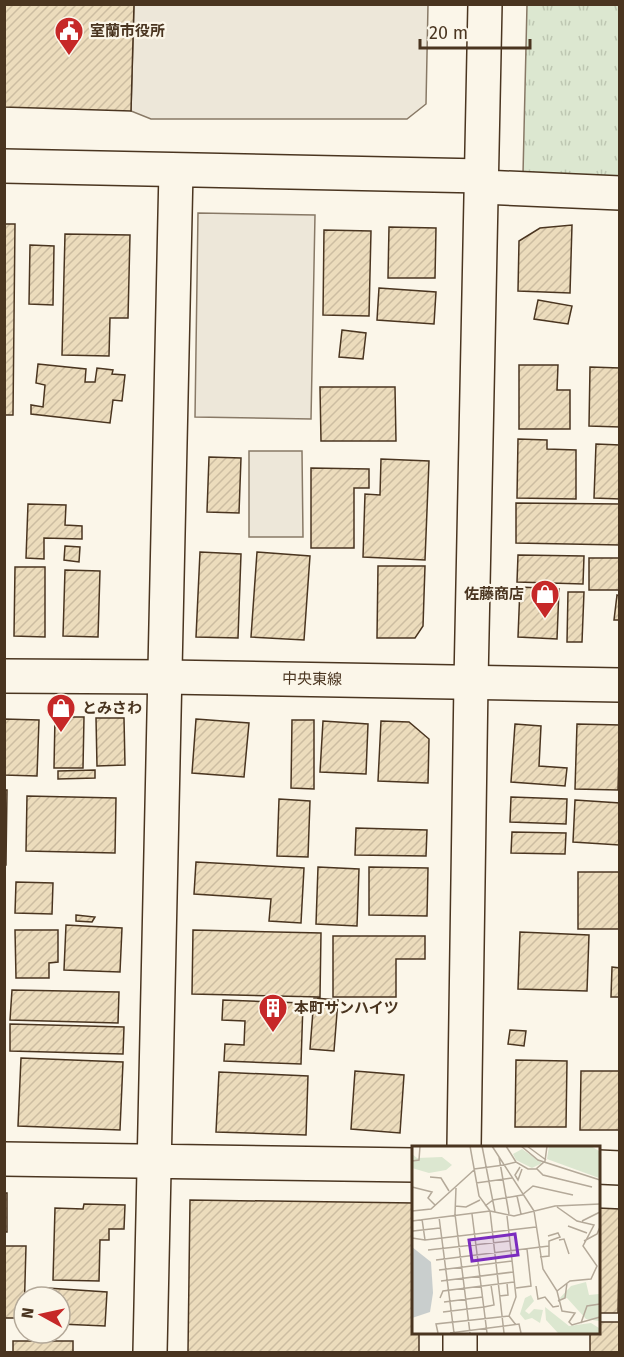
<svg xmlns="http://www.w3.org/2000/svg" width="624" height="1357" viewBox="0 0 624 1357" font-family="'Fira Sans','Noto Sans JP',sans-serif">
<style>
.grass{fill:url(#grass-tufts);stroke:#887966;stroke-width:1.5}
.parking{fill:#ede7d9;stroke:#887966;stroke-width:1.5}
.building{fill:url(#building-hatch);stroke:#4a3520;stroke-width:1.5}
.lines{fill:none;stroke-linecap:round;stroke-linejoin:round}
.minor-casing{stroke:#4a3520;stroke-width:36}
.tertiary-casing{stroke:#4a3520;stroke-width:36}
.secondary-casing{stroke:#4a3520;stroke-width:36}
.minor{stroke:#fbf6e9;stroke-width:33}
.tertiary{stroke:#fbf6e9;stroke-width:33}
.secondary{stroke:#fbf6e9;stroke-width:33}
.labels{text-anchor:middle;stroke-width:4.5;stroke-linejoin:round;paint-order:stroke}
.poi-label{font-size:15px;font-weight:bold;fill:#4a3520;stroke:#fbf6e9;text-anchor:start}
.street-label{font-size:15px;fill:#4a3520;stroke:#fbf6e9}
.inset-road{fill:none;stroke:#b4a999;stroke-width:1.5}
.view{fill:#7b2cbf;fill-opacity:0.15;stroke:#7b2cbf;stroke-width:3}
.inset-edge{fill:none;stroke:#4a3520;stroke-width:3}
</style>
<defs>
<pattern id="grass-tufts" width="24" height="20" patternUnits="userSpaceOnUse" patternTransform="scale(1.5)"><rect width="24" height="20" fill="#dce7d0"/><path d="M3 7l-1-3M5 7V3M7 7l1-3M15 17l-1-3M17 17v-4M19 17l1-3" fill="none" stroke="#bec7b2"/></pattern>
<pattern id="building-hatch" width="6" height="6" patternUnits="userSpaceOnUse" patternTransform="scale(1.5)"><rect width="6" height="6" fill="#ecdcbc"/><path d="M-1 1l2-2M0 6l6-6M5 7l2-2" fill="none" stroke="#ccbda1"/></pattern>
</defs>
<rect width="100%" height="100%" fill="#fbf6e9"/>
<!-- grass -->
<path class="grass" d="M527 5H619V177L523 174Z"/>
<!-- parking -->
<path class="parking" d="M134 5H428L426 104 407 119H151L131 111Z
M198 213 315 215 311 419 195 417Z
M249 451H302L303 537H249Z"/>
<!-- building -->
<path class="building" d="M4 4H134L131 111 4 107Z
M4 224H15L13 415H4Z
M572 225 570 293 518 291 519 241 540 228Z
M389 227 436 228 435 278H388Z
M324 230 371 231 369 316 323 315Z
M65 234 130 235 128 318H110L109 356 62 355Z
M30 245 54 246 53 305 29 304Z
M379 288 436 292 434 324 377 320Z
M538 300 572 306 568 324 534 319Z
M342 330 366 333 363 359 339 357Z
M38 364 86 369 85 382H95L97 368 113 370 112 374 125 375 122 401 113 400 110 423 31 414V405L43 407 45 385 36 383Z
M519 365H558L557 390H570V429H519Z
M590 367 620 368V427L589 426Z
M320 387H395L396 441H321Z
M518 439 547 440V449L576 450V499L517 498Z
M596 444 620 445V499L594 498Z
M209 457 241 458 239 513 207 512Z
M381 459 429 461 425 560 363 557 365 494 380 495Z
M311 468 369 469V488H354V548H311Z
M516 503 620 504V545L516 543Z
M28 504 66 505 65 525 82 526V539L44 538V559L26 558Z
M65 546 80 547 79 562 64 560Z
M200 552 241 554 238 638 196 637Z
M257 552 310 556 304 640 251 637Z
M518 555 584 556 583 584 517 582Z
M589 558H620V590H589Z
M378 566H425L423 626 415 638H377Z
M15 567H45V637L14 636Z
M65 570 100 571 98 637 63 636Z
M520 587 559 589 557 639 518 637Z
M568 592H584L582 642H567Z
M617 595 620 596V620H614Z
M55 717H84L83 768H54Z
M96 718H124L125 765 97 766Z
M4 719 39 720 37 776 4 775Z
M196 719 249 723 244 777 192 773Z
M292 720H314V789L291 788Z
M323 721 368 724 366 774 320 772Z
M381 721 409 722 429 739 428 783 378 781Z
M515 724 541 726 539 766 567 768 565 786 511 782Z
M577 724 620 725 618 790 575 789Z
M95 770V778L58 779V771Z
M4 790H7L6 865H4Z
M27 796 116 798 115 853 26 851Z
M511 797 567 799 566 824 510 822Z
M279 799 310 801 308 857 277 856Z
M575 800 620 803 619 845 573 842Z
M356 828 427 830 426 856 355 855Z
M512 832 566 833 565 854 511 853Z
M196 862 304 868 301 923 269 921 271 899 194 894Z
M318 867 359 869 357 926 316 924Z
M369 867 428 868 427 916 369 915Z
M578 872H620V929H578Z
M16 882 53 883 52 914 15 913Z
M76 915 95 917 92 922 76 921Z
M66 925 122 928 120 972 64 970Z
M15 930H58V962L49 963V978H16Z
M193 930 321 933 320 997 192 994Z
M520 932 589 935 587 991 518 989Z
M333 936H425V959H396V997H333Z
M612 967 620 968V997H611Z
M12 990 119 992 118 1023 10 1020Z
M314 998 338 1000 334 1051 310 1049Z
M223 1000 303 1003 301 1064 224 1061 225 1044 244 1045 245 1021 222 1020Z
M10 1024 124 1027 123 1054 10 1051Z
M510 1030 526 1031 524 1046 508 1044Z
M21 1058 123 1062 120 1130 18 1126Z
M516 1060 567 1061 566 1127H515Z
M355 1071 404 1075 400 1133 351 1129Z
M581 1071H620V1130H580Z
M219 1072 308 1076 306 1135 216 1132Z
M4 1193H7V1232H4Z
M190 1200 414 1203V1332H419V1352H188Z
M84 1204 125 1205 124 1229H109V1240H100L99 1281 53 1280 55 1208 83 1209Z
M598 1208 620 1209 618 1313H598Z
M4 1246H26L24 1318H4Z
M47 1288 107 1292 105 1326 60 1324V1297H46Z
M598 1322H620V1352H590V1332H598Z
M13 1341H73V1352H13Z"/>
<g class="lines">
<!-- minor casing -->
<g class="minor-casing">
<path id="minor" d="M4 166 482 176
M482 187 620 193
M4 1159 414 1165
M598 1167 620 1168
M150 1352 176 170"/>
</g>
<!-- tertiary casing -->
<g class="tertiary-casing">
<path id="tertiary" d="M464 1147 471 682 485 4
M460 1352V1332"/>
</g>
<!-- secondary casing -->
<g class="secondary-casing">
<path id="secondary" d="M4 676 166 677 620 685"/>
</g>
<!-- minor -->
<use href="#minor" class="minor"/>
<!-- tertiary -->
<use href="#tertiary" class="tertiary"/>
<!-- secondary -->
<use href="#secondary" class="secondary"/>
</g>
<!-- icons -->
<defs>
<g id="civic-pin" transform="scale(1.5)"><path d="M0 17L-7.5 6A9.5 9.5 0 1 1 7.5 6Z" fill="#c62828" stroke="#fbf6e9"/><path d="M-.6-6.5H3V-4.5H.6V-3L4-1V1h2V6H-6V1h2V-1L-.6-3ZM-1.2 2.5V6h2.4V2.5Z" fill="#fff"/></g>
<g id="shop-pin" transform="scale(1.5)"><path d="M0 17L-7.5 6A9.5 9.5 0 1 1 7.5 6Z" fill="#c62828" stroke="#fbf6e9"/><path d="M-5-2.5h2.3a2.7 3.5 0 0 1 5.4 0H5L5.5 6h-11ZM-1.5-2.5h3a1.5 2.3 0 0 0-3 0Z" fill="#fff"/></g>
<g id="building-pin" transform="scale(1.5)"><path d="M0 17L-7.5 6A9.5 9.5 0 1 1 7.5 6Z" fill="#c62828" stroke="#fbf6e9"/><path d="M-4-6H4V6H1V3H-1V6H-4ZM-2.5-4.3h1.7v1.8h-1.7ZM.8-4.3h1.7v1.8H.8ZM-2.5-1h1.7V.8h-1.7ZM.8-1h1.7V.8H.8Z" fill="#fff"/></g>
</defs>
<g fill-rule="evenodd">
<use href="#civic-pin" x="69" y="31"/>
<use href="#shop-pin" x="545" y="594"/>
<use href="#shop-pin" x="61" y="708"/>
<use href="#building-pin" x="273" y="1008"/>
</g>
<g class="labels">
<!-- poi labels -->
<g class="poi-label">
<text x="90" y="36">室蘭市役所</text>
<text x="524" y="599" text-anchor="end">佐藤商店</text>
<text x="82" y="713">とみさわ</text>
<text x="294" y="1013">本町サンハイツ</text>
</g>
<!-- street labels -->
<g class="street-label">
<text transform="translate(312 679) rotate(1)" y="5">中央東線</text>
</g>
</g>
<!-- overview -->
<g transform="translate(412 1146)">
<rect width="188" height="188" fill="#fbf6e9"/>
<path d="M137 0H179L187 5V32L135 13ZM110 3 130 17 120 22 104 14 101 8Z" fill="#dce7d0"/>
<path d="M0 8 5 12 30 11 40 19 34 24 17 27 0 22ZM174 136 177 149 187 148V187H146L134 174 133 161 157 180 179 177 187 182V175L174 173 155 152 147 153 159 140ZM119 149 122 155 113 165 117 168 122 163 131 164 128 177 120 172 113 174 108 168 113 152Z" fill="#dce7d0"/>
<path d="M173 1 186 5 178 26 165 22Z" fill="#dce7d0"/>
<path d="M0 101 19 116 21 147 18 166 0 172Z" fill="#c9cecd"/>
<path class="inset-road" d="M58 0 67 50 78 65M70 0 83 66M80 0 122 65M94 0 104 16M109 0 126 14 188 34M115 0 134 14M87 11 97 68M0 15 7 14 8 0M92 19 104 16 116 23H125L131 29 180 41M108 21 103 29 106 34 110 23M62 23 92 19M124 23 133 15 135 0M18 31 29 32 37 45M64 37 100 32M0 41 20 46 16 52 23 59M44 42 43 68 58 187M105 50 109 68M43 60 54 61 68 54M73 60 81 54 110 49 121 40 161 49M145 61 165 75 182 79 171 100 185 120 179 133 158 135 145 145M0 65 19 63 62 24M122 65 131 123 145 145 150 165 163 167 157 176 160 179 188 171M60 68 75 187M95 70 99 105M27 71 42 187M10 73 13 94M0 75 78 65M170 75 188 66M156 80 175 87M1 85 28 82M0 92 13 94 124 81M147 94 152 93 157 108M172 95 185 88 188 81M16 104 98 95M99 105 104 151 97 170 104 179M128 111 137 110V95L148 91 146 87 136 90M24 114 137 100M27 124 100 115M29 135 101 126M124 140 126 153 133 151 141 161 147 160M104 142 119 140 115 103M87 150 96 149 95 137M28 152 31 145 102 136M146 155 153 152 155 137M32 156 71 151M72 161 82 159 79 139M31 166 72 161M169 177 175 160 188 158M26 187 24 178 97 170M38 187 107 178 109 187M92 187 78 65 102 70 143 60 188 58"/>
<path class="view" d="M103 88 106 109 60 115 57 94Z"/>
<rect width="188" height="188" class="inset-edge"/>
</g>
<!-- border -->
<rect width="624" height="1357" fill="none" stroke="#4a3520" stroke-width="12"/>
<!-- north arrow -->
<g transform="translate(42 1315) rotate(278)"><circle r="28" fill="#fbf6e9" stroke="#b4a999" stroke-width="1.5"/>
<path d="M0-4.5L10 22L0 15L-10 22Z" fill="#c62828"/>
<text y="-9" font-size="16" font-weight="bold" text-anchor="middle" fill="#4a3520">N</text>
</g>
<!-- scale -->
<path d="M420 39v9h110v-9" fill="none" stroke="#4a3520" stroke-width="3"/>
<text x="429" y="39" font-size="18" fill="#4a3520" stroke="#fbf6e9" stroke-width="4.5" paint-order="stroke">20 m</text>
</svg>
